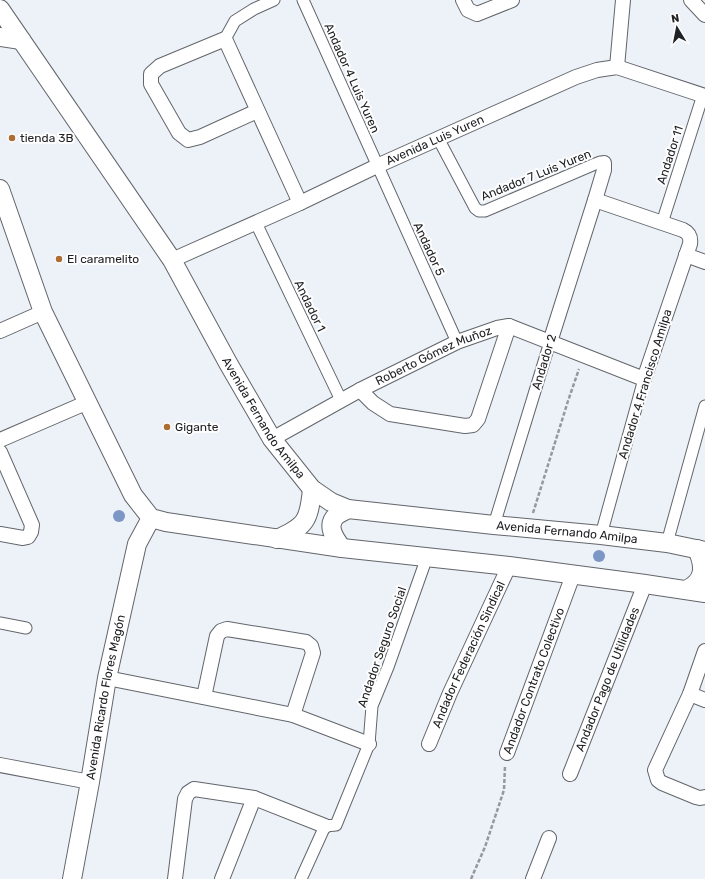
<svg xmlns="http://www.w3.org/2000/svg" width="705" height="879" viewBox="0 0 705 879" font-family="Rubik,sans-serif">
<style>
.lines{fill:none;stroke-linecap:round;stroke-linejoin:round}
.pedestrian-casing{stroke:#62666b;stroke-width:13}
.minor-casing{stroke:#62666b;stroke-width:16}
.tertiary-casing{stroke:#62666b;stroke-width:20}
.path{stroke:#96989e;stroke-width:2.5;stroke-dasharray:4 2;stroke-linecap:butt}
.pedestrian{stroke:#fff;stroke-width:11}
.minor{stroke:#fff;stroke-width:14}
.tertiary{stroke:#fff;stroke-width:18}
.tree{fill:#7c96c5}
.poi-dot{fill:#ac6e33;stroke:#fefefe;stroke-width:1.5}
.labels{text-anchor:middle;stroke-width:4;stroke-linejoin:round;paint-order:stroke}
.street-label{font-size:12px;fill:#202124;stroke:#fefefe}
.poi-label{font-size:12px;fill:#202124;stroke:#fefefe;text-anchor:start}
</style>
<rect width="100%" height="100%" fill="#edf1f8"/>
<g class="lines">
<!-- pedestrian casing -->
<g class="pedestrian-casing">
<path id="pedestrian" d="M303 0 457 342
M225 39 235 21 254 9 274 0
M439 140 475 208 479 211H485L595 164 600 162 604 163
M256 223 341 400
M662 223 703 95
M494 525 550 342
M601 535 644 379
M667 543 705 406
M0 623 26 628
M301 879 325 826 336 825 369 744 372 706 388 667 427 557"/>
</g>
<!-- minor casing -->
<g class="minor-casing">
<g id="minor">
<path d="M463 0 468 10 477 14 512 0"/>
<path d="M691 0 705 15"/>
<path d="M617 67 623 0"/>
<path d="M257 111 200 137 188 140 179 133 151 84V74L160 66 225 39 300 203"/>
<path d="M686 255 705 262"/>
<path id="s1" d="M172 260 300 203 377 166 576 77 597 70 617 67 705 96"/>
<path d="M0 331 43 312"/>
<path d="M550 342 595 200 604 170V163"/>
<path d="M360 390 373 403 390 414 465 426 473 425 478 419 509 326"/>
<path id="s2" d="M272 439 360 390 457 342 497 328 509 326 644 379 690 244C691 237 689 233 683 230L595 200"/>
<path d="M0 440 88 402"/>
<path d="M0 452 32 525 31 532 28 537 23 538 0 534"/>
<path d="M705 651 690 694 655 770 658 780 662 783 696 797 700 798 705 797"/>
<path d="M107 678 293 715 369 744"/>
<path d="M690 694 705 700"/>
<path d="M204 697 217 636 221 631 227 629 306 642 311 646 313 653 293 715"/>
<path id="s3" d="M429 744 450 693 509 566"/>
<path id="s4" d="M507 753 573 575"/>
<path d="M0 765 90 782"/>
<path id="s5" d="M570 774 645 584"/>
<path d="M175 879 185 799 188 793 194 789 254 798 325 826"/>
<path d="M222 879 254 798"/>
<path d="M533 879 549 838"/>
</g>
</g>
<!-- tertiary casing -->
<g class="tertiary-casing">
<g id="tertiary">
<path id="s6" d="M0 9 172 260 228 363 272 439 312 489 331 502 348 509 494 525 601 535 667 543 705 551"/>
<path d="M0 37 21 40"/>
<path d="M0 189 43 312 133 495 151 518 166 522 342 548 509 566 645 584 705 593"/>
<path d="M277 539C306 526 309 521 312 489"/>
<path d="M342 548C335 539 325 525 337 515 340 513 345 511 348 509"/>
<path d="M686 590C705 581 705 567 697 549"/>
<path id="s7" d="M72 879 90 782 107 678 137 544 151 518"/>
</g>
</g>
<!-- path -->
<path class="path" d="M533 513 568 401 579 369
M471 879 485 847 504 790 505 766"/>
<!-- pedestrian -->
<use href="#pedestrian" class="pedestrian"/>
<!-- minor -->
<use href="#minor" class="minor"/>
<!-- tertiary -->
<use href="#tertiary" class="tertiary"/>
</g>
<!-- trees -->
<g class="tree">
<circle cx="119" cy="516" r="6"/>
<circle cx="599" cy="556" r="6"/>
</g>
<!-- markers -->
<g class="poi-dot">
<circle cx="12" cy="138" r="4"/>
<circle cx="59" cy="259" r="4"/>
<circle cx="167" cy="427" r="4"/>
</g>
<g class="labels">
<!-- street labels -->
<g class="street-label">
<text transform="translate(352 78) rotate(66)" y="4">Andador 4 Luis Yuren</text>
<text dy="4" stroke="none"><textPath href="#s1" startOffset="289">Avenida Luis Yuren</textPath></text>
<text transform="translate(670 155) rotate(-72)" y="4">Andador 11</text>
<text transform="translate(536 175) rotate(-22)" y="4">Andador 7 Luis Yuren</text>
<text transform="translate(429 249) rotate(65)" y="4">Andador 5</text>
<text transform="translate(310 306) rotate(64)" y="4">Andador 1</text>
<text dy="4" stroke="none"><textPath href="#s2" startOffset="182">Roberto Gómez Muñoz</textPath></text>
<text transform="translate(544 362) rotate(-73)" y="4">Andador 2</text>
<text transform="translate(645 384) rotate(-73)" y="4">Andador 4 Francisco Amilpa</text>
<text dy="4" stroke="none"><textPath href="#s6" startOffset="487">Avenida Fernando Amilpa</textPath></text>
<text dy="4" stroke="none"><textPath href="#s6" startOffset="835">Avenida Fernando Amilpa</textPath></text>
<text transform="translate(382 647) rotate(-71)" y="4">Andador Seguro Social</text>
<text dy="4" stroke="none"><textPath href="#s3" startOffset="98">Andador Federación Sindical</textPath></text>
<text dy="4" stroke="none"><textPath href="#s5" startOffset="102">Andador Pago de Utilidades</textPath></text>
<text dy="4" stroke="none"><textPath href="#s4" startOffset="77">Andador Contrato Colectivo</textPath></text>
<text dy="4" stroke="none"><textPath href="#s7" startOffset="185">Avenida Ricardo Flores Magón</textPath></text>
</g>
<!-- poi labels -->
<g class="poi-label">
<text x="20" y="142">tienda 3B</text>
<text x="67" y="263">El caramelito</text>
<text x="175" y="431">Gigante</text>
</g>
</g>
<!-- north arrow -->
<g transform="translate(677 28) rotate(350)" stroke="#fefefe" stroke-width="3" paint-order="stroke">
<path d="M0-3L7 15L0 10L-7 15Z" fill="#202124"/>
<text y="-6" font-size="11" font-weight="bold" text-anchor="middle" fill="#202124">N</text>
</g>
</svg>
